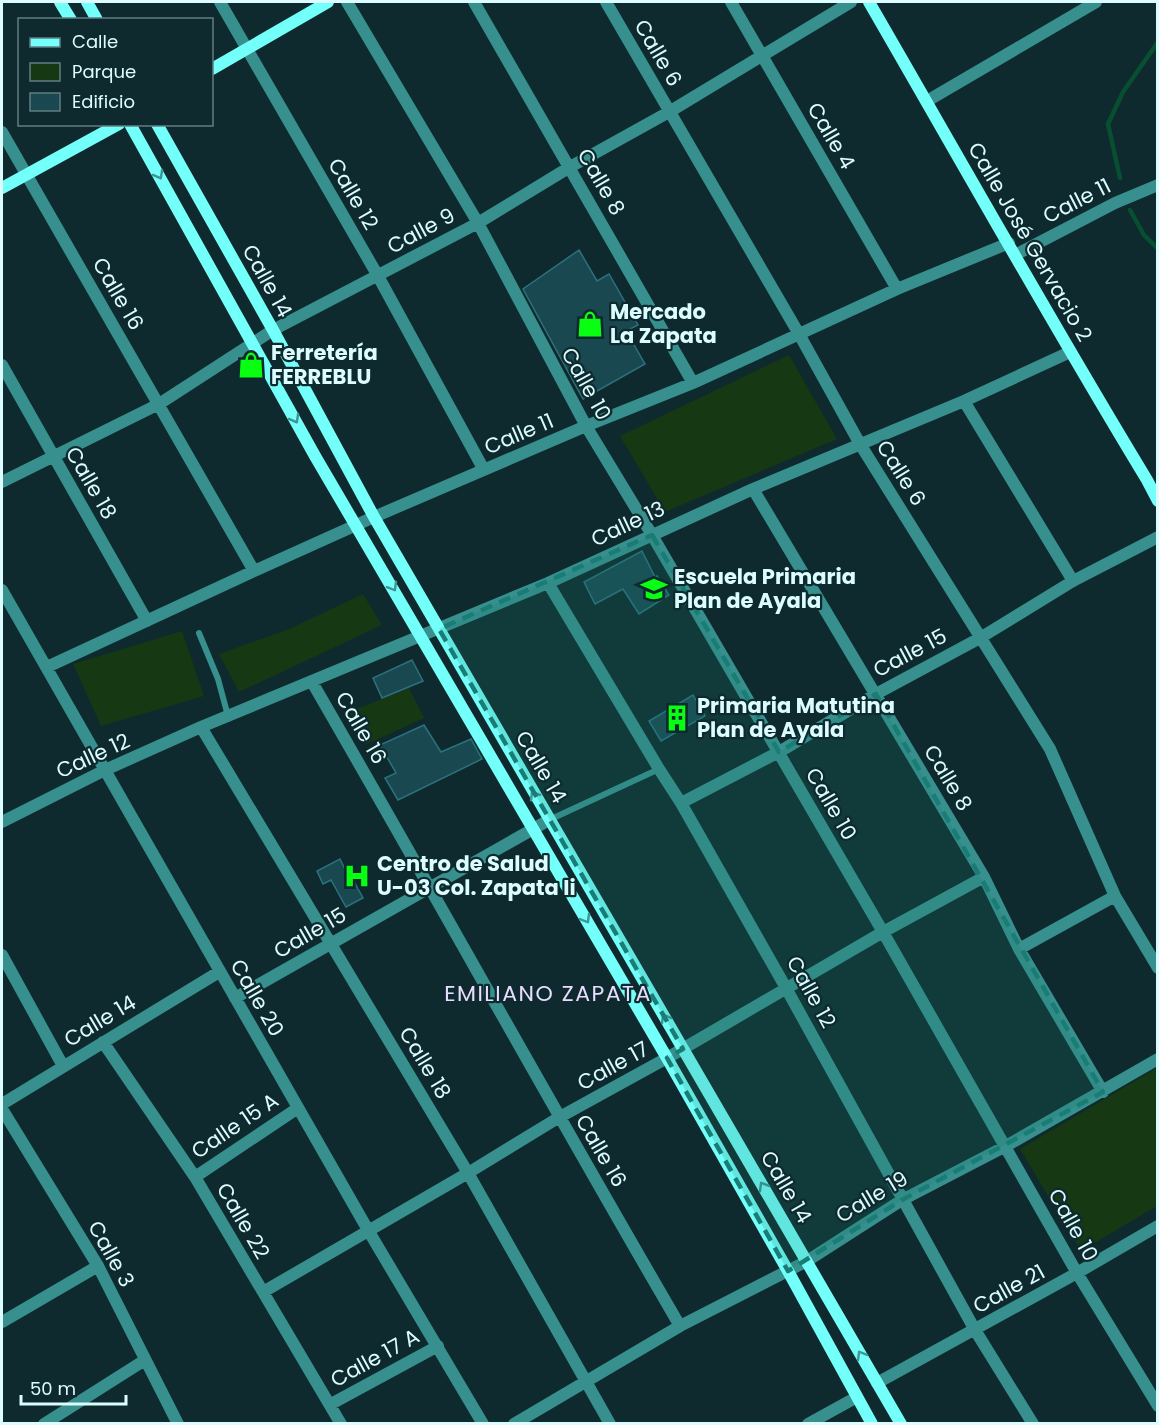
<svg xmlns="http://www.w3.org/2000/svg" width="1159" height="1425" viewBox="0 0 1159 1425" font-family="Poppins,sans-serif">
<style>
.green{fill:#163812}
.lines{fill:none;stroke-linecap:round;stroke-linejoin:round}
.stream{stroke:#074f30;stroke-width:4.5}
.building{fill:#1a4850;stroke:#2a727e;stroke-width:1.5}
.lane{stroke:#37908e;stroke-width:6}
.street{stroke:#37908e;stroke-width:12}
.secondary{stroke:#73fffa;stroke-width:12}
.oneway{stroke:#419494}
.marked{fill:#197d75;fill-opacity:0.2;stroke:#197d75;stroke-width:4.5;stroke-dasharray:12 8;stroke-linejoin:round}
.labels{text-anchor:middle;stroke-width:4.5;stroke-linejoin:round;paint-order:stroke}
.street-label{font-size:21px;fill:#dcfdff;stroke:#0f2a2e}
.poi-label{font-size:21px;font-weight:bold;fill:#dcfdff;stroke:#0f2a2e;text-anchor:start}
.neighbourhood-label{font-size:22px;letter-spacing:1.5px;fill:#e8deff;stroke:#0f2a2e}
</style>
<rect width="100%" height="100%" fill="#0f2a2e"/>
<!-- green -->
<path class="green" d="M789 355 837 439 665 512 620 436Z
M363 594 382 625 239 692 219 654 289 629Z
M182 631 204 696 101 726 73 664Z
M409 688 424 718 367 744 349 712Z
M1157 1068V1206L1081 1251 1020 1149Z"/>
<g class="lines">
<!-- stream -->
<path class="stream" d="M1120 178 1108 124 1123 92 1158 42
M1130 210 1144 235 1158 249"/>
</g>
<!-- building -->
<path class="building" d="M579 250 597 281 609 274 638 325 626 331 645 364 583 399 523 289Z
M642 551 655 577 657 576 669 595 639 614 623 589 595 604 584 582Z
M412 660 423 681 382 698 373 678Z
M693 695 705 716 661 741 649 721Z
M424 725 441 752 471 739 482 759 398 800 385 778 396 773 380 745Z
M340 859 345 869 353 871 351 876 363 898 346 907 331 880 323 884 317 871Z"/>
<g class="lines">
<!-- lane -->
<path class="lane" d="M199 633 218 679 228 716
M549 820 659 769"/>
<!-- street -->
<path class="street" d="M220 2 378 276 484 470
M347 2 478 223 586 426 652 535 883 932 1077 1273 1158 1406
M474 2 693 383
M606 2 799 334 860 444 1050 749 1115 896 1158 968
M731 2 897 289
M927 101 1096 2
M2 132 254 571
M1015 255 1115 203 1158 185
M2 365 147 621
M964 401 1073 581
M2 482 159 404 273 330 478 223 570 167 669 112 851 2
M753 489 984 877 1019 949 1103 1092
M548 583 659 769 681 803 786 988 975 1330 1033 1424
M2 590 368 1230 483 1424
M47 667 254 571 374 517 586 426 693 383 897 289 1009 243
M312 682C436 896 555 1112 680 1326
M201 727 468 1173 610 1424
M681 803 779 752 876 694 980 638 1073 581 1158 537
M2 822 105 770 201 727 548 583 753 489 964 401 1070 352
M1019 949 1115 896
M2 955 63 1066
M235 998 549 820
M103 1042 195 1177 341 1424
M2 1104 219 972
M2 1109 98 1266 178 1424
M195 1177 298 1108
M263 1292 468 1173 558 1118 667 1058 883 932 984 877
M2 1322 98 1266
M877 1383 1077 1273 1158 1226
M331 1404 438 1346
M44 1424 145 1360
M514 1424 680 1326 807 1261 902 1200 1006 1146 1158 1059
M808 1424 857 1397"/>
<!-- secondary -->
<path class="secondary" d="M60 2 71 20
M87 2 97 20
M869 2C961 161 1051 322 1147 480L1158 501
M212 69 328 2
M130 124 315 456 667 1058 788 1271 872 1424
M157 124 273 330 374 517 901 1424
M2 188 119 124"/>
</g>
<!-- one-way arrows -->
<defs><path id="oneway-chevron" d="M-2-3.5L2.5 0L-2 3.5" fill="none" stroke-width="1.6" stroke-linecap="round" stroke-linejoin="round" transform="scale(1.5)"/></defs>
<g class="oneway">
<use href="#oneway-chevron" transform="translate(159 175) rotate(61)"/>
<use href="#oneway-chevron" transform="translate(295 419) rotate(61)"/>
<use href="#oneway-chevron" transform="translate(393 587) rotate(60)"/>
<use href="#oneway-chevron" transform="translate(534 795) rotate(-120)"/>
<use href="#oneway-chevron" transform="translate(586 919) rotate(60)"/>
<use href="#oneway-chevron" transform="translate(665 1018) rotate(-120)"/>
<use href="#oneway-chevron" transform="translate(763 1186) rotate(-120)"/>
<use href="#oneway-chevron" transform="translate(861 1355) rotate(-120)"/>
</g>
<!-- marked area -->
<path class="marked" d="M652 535 779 752 876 694 1103 1092 902 1200 788 1271 667 1058 683 1049 439 629Z"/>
<!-- icons -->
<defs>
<g id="shop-bare" transform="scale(2.07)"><path d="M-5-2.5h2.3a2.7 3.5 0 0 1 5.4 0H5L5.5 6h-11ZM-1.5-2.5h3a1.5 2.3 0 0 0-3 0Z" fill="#08ff11" stroke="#0f2a2e" stroke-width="2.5" paint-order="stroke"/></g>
<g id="school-bare" transform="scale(2.07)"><path d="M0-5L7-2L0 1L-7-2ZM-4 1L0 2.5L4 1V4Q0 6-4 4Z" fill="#08ff11" stroke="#0f2a2e" stroke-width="2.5" paint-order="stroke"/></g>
<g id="building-bare" transform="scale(2.07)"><path d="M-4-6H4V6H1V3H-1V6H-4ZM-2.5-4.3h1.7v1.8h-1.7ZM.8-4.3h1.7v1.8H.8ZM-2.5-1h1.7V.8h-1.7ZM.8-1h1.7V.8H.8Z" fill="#08ff11" stroke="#0f2a2e" stroke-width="2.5" paint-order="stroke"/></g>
<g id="hospital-bare" transform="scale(2.07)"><path d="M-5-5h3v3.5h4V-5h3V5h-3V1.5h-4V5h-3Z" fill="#08ff11" stroke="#0f2a2e" stroke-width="2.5" paint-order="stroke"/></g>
</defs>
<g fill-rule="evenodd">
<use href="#shop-bare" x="590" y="324"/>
<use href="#shop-bare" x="251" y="365"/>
<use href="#school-bare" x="654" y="589"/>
<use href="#building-bare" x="677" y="718"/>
<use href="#hospital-bare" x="357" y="876"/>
</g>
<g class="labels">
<!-- street labels -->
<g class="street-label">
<text transform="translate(658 53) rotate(60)" y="7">Calle 6</text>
<text transform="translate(831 136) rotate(60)" y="7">Calle 4</text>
<text transform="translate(601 182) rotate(60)" y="7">Calle 8</text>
<text transform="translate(353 194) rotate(60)" y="7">Calle 12</text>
<text transform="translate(1077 201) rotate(-27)" y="7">Calle 11</text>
<text transform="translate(421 231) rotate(-28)" y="7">Calle 9</text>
<text transform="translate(1030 242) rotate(60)" y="7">Calle José Gervacio 2</text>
<text transform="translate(267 281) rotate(61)" y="7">Calle 14</text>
<text transform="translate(118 294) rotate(60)" y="7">Calle 16</text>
<text transform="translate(586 384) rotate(61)" y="7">Calle 10</text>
<text transform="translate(519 434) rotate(-23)" y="7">Calle 11</text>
<text transform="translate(901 473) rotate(58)" y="7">Calle 6</text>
<text transform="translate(91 483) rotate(60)" y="7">Calle 18</text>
<text transform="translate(628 524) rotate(-25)" y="7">Calle 13</text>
<text transform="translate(910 653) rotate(-28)" y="7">Calle 15</text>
<text transform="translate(361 728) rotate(60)" y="7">Calle 16</text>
<text transform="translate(93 756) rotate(-25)" y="7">Calle 12</text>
<text transform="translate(541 767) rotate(60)" y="7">Calle 14</text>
<text transform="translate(948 778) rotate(59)" y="7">Calle 8</text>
<text transform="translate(831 804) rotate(60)" y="7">Calle 10</text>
<text transform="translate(310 933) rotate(-30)" y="7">Calle 15</text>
<text transform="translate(811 992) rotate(61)" y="7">Calle 12</text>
<text transform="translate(257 998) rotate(60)" y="7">Calle 20</text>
<text transform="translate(100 1021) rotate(-31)" y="7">Calle 14</text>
<text transform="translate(425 1063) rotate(59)" y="7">Calle 18</text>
<text transform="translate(613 1066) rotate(-29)" y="7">Calle 17</text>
<text transform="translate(235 1126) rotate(-34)" y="7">Calle 15 A</text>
<text transform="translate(601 1151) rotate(60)" y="7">Calle 16</text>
<text transform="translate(786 1187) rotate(60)" y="7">Calle 14</text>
<text transform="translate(872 1197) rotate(-31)" y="7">Calle 19</text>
<text transform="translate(243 1221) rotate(60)" y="7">Calle 22</text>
<text transform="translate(1073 1225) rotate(61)" y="7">Calle 10</text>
<text transform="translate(111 1254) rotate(61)" y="7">Calle 3</text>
<text transform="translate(1009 1289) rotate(-29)" y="7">Calle 21</text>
<text transform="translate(375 1358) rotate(-29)" y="7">Calle 17 A</text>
</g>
<!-- poi labels -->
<g class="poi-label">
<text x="610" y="319">Mercado<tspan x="610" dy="24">La Zapata</tspan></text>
<text x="271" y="360">Ferretería<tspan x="271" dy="24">FERREBLU</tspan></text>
<text x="674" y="584">Escuela Primaria<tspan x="674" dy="24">Plan de Ayala</tspan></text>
<text x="697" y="713">Primaria Matutina<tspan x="697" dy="24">Plan de Ayala</tspan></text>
<text x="377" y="871">Centro de Salud<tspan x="377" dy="24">U-03 Col. Zapata Ii</tspan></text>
</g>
<!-- neighbourhood labels -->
<g class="neighbourhood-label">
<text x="548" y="1001">EMILIANO ZAPATA</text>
</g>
</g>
<!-- border -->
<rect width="1159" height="1425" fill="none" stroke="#dcfdff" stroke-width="6"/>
<!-- legend -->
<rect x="18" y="18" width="195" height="108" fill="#0f2a2e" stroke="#617e82" stroke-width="1.5"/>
<rect x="30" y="38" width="30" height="9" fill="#73fffa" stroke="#617e82" stroke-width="1.5"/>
<text x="72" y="48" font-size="18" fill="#dcfdff">Calle</text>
<rect x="30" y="63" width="30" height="18" fill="#163812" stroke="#617e82" stroke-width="1.5"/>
<text x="72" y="78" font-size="18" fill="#dcfdff">Parque</text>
<rect x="30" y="93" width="30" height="18" fill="#1a4850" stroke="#617e82" stroke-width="1.5"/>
<text x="72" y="108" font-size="18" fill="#dcfdff">Edificio</text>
<!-- scale -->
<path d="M21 1395v9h105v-9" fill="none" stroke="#dcfdff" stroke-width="3"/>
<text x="30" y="1395" font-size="18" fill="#dcfdff" stroke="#0f2a2e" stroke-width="4.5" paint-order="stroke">50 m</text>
</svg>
